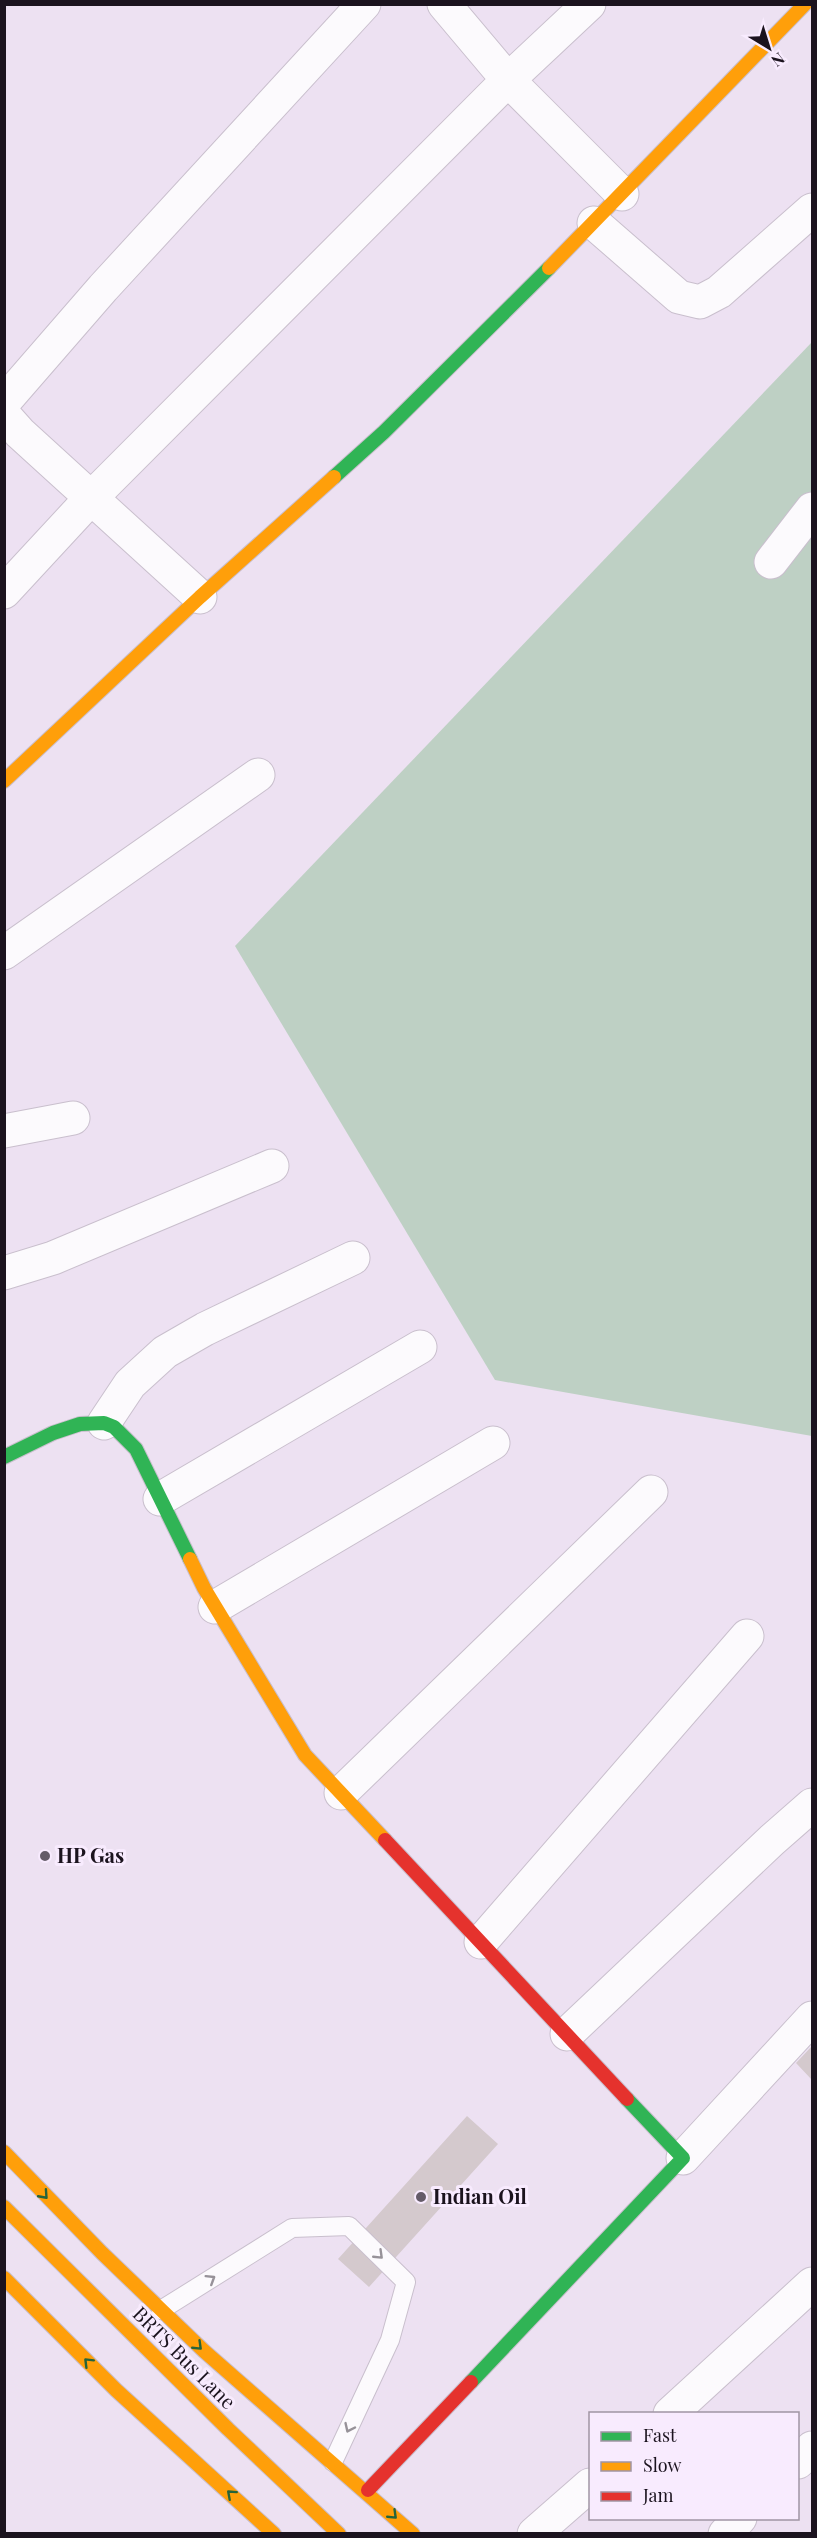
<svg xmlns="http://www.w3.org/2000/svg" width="817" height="2538" viewBox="0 0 817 2538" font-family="'Playfair Display',serif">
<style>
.green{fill:#bed0c4}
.building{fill:#d4c9cd}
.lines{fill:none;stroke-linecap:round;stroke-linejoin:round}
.lane-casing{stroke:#c9bfcd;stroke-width:20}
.street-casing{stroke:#c9bfcd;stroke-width:35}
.fast-casing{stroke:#c9bfcd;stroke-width:16}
.slow-casing{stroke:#c9bfcd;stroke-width:16}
.jam-casing{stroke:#c9bfcd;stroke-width:16}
.lane{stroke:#fcfafd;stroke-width:18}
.street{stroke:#fcfafd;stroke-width:33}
.fast{stroke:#30b455;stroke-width:14}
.slow{stroke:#ff9f0a;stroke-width:14}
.jam{stroke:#e5322d;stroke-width:14}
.oneway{stroke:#26643a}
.oneway2{stroke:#979299}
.poi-dot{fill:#645b68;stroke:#f8ebfe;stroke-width:2}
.labels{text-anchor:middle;stroke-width:6;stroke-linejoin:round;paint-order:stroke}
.poi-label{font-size:20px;font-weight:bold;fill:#1b131e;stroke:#f8ebfe;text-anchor:start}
.street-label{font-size:20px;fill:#1b131e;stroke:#f8ebfe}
</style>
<rect width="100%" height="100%" fill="#ede1f2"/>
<!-- green -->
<path class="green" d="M812 342V1436L495 1380 235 946Z"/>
<!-- building -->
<path class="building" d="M812 2046V2080L796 2063Z
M467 2116 498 2144 369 2287 338 2259Z"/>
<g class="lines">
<!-- lane casing -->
<g class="lane-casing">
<path id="lane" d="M161 2310 292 2228 349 2226 406 2282 390 2340 333 2462"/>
</g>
<!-- street casing -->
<g class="street-casing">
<path id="street" d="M444 4 508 80 622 194
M594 223 679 297 700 302 719 292 812 210
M4 402 103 288 364 4
M4 415 20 433 200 597
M771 562 812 509
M4 592 91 498 508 80 589 4
M4 953 258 775
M4 1131 73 1118
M4 1273 53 1258 272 1166
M104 1423 130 1384 165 1352 205 1329 353 1258
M160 1499 420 1347
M215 1607 493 1443
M341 1793 651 1492
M481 1942 747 1636
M567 2034 772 1840 812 1805
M683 2158 812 2018
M670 2414 812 2284
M798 2462 812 2448
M534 2534 590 2485
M725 2534 740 2518"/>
</g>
<!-- fast casing -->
<g class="fast-casing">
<path id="fast" d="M334 477 384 432 549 268
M4 1457 53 1433 80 1424 104 1423 114 1427 136 1449 190 1559
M471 2382 683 2158 627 2099"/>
</g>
<!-- slow casing -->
<g class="slow-casing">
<path id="slow" d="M549 268 805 4
M4 781 200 597 334 477
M190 1559 204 1588 305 1755 385 1840
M4 2152 102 2253 204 2351 413 2534
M4 2207 228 2429 339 2534
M4 2278 116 2390 274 2534"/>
</g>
<!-- jam casing -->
<g class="jam-casing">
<path id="jam" d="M385 1840 627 2099
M368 2490 471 2382"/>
</g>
<!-- lane -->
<use href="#lane" class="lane"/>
<!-- street -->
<use href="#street" class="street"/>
<!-- fast -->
<use href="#fast" class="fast"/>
<!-- slow -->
<use href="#slow" class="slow"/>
<!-- jam -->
<use href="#jam" class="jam"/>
</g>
<!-- one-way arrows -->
<defs><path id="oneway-chevron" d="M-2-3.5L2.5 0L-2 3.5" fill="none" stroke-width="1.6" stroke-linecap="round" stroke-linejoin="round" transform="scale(1.5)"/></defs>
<g class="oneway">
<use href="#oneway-chevron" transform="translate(44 2195) rotate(48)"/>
<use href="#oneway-chevron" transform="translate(198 2346) rotate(44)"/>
<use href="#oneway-chevron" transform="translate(88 2362) rotate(-135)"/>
<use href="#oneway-chevron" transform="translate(231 2494) rotate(-138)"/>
<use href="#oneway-chevron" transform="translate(393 2515) rotate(44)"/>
</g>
<g class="oneway2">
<use href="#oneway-chevron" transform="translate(379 2255) rotate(44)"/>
<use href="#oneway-chevron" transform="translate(211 2279) rotate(-32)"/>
<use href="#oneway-chevron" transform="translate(349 2428) rotate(115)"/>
</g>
<!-- markers -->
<g class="poi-dot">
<circle cx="45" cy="1856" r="6"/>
<circle cx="421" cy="2197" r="6"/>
</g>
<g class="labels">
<!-- poi labels -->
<g class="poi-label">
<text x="57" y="1863">HP Gas</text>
<text x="433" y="2204">Indian Oil</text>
</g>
<!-- street labels -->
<g class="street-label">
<text transform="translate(184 2358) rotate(45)" y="7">BRTS Bus Lane</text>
</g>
</g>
<!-- border -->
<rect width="817" height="2538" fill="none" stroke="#1b131e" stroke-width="12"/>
<!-- legend -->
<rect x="589" y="2412" width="210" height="108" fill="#f8ebfe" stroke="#a095a4" stroke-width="1.5"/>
<rect x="601" y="2432" width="30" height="9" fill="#30b455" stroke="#a095a4" stroke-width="1.5"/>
<text x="643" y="2442" font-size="18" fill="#1b131e">Fast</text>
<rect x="601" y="2462" width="30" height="9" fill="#ff9f0a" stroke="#a095a4" stroke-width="1.5"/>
<text x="643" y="2472" font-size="18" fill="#1b131e">Slow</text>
<rect x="601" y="2492" width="30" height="9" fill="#e5322d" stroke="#a095a4" stroke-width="1.5"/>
<text x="643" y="2502" font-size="18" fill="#1b131e">Jam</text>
<!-- north arrow -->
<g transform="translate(769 48) rotate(142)" stroke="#f8ebfe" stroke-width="4.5" paint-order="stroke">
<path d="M0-4.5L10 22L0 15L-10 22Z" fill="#1b131e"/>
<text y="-9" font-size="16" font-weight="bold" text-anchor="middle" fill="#1b131e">N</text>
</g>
</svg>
